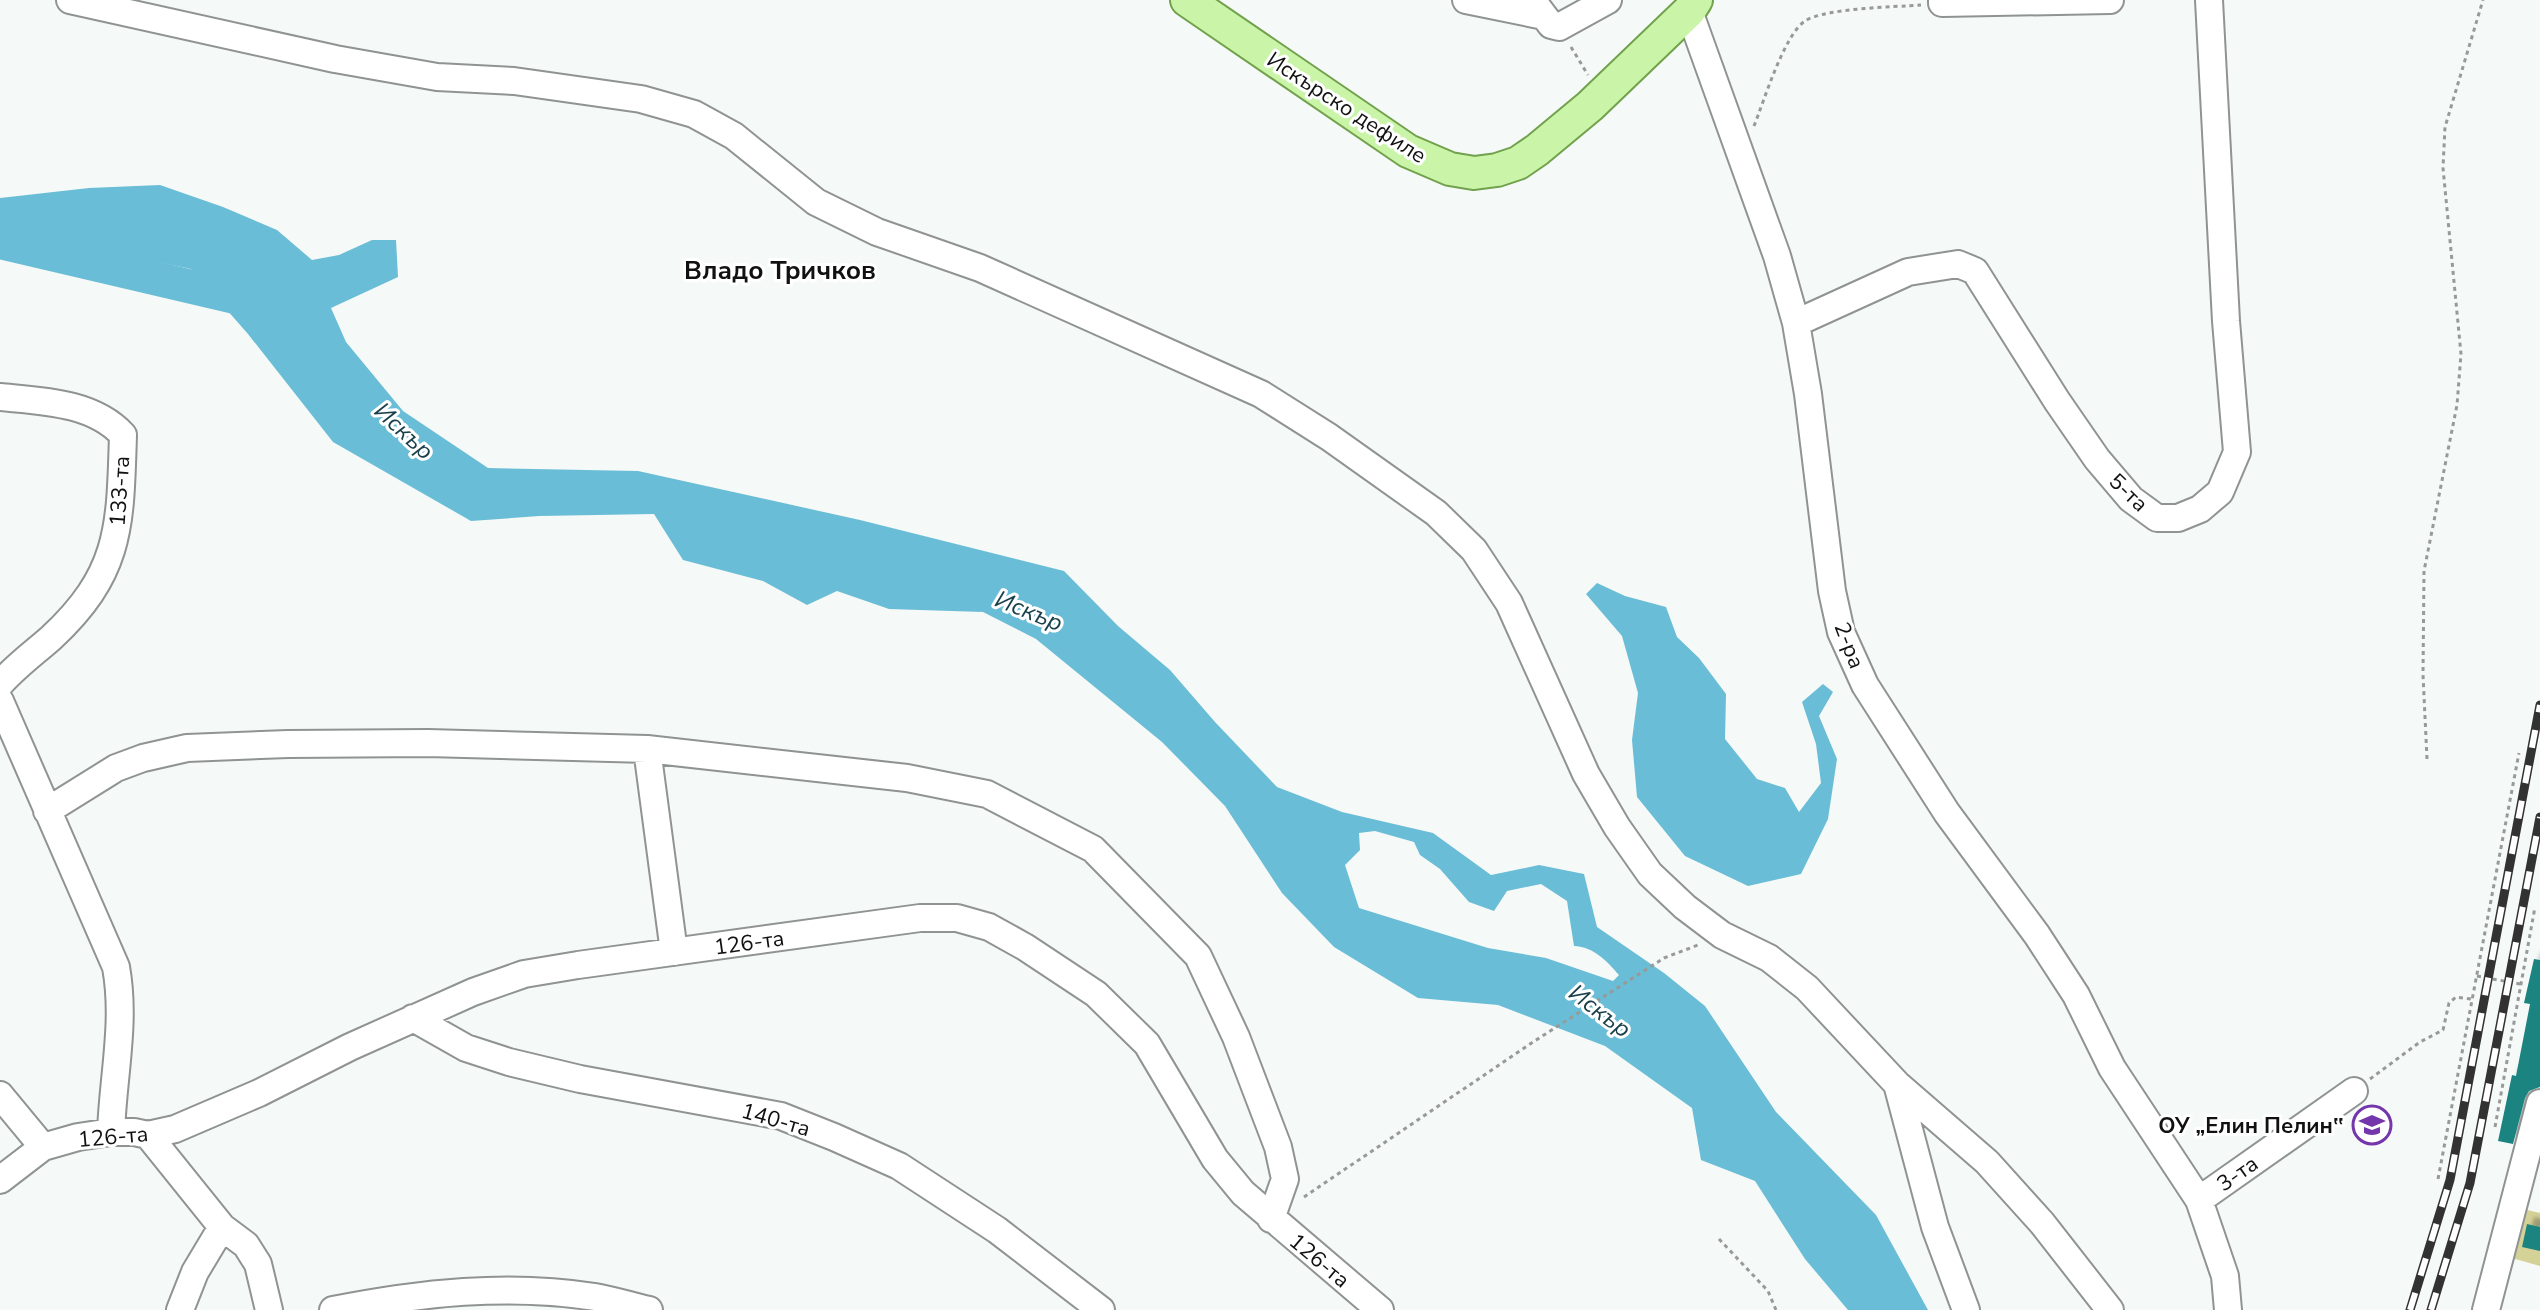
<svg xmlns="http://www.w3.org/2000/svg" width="2540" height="1310" viewBox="0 0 2540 1310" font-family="'Nunito Sans',sans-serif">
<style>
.green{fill:#d5d298}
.water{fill:#6abdd6;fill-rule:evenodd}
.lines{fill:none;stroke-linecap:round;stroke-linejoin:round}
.river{stroke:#6abdd6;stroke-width:34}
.building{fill:#1e8480;filter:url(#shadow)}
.minor-casing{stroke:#8f9391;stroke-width:30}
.major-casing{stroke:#72a14d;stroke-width:36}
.path{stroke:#979a98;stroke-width:3;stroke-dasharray:4 4;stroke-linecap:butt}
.minor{stroke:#fff;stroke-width:26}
.major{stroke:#caf5a8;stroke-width:32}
.rail-casing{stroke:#313231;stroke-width:9}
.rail{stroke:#fff;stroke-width:6;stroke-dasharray:18;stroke-linecap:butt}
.labels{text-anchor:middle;stroke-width:6;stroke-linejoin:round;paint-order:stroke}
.street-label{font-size:22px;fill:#101110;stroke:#fff}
.poi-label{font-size:22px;font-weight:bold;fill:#101110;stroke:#fff;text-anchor:end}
.water-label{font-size:24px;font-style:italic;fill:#183f4a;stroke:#fff}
.quarter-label{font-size:26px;font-weight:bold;fill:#101110;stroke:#fff}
</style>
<defs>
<filter id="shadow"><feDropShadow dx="7" dy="-7" stdDeviation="2" flood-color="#0004"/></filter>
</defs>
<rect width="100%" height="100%" fill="#f5f9f7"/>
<!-- green -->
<path class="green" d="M2519 1208 2540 1213V1266L2508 1257Z"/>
<!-- water -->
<path class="water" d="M160 185 223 207 277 230 312 260 339 255 372 240H396L398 277 331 308 346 342 403 411 488 468 638 471 860 520 1064 571 1118 626 1170 670 1215 722 1277 787 1342 812 1433 833 1491 875 1539 865 1584 874 1597 927 1664 973 1705 1006 1776 1112 1876 1215 1928 1310H1848L1805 1259 1755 1181 1701 1160 1692 1108 1605 1046 1498 1005 1418 998 1334 947 1282 893 1225 806 1162 742 1036 639 983 612 889 609 837 591 807 605 763 581 683 560 654 514 539 516 471 521 333 442 248 334 191 269 138 258 0 257V198L89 188ZM1375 831 1414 842 1420 855 1440 869 1469 902 1494 911 1507 891 1541 884 1567 901 1574 946C1594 947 1607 961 1619 975L1613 981 1546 958 1488 948 1359 908 1345 865 1360 850 1359 833Z
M1597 583 1625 596 1666 607 1677 637 1699 658 1726 694 1725 739 1757 779 1785 788 1799 812 1821 783 1816 744 1802 702 1823 684 1833 692 1819 716 1837 759 1828 819 1801 874 1748 886 1685 856 1637 797 1632 740 1638 693 1622 636 1586 594Z"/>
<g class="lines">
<!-- river -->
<path class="river" d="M0 242 256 302"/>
</g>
<!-- building -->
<path class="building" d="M2534 959 2540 960V1087L2529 1091 2525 1098 2513 1144 2498 1141 2512 1075 2516 1076 2530 1004 2524 1003Z
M2527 1224 2540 1227V1251L2522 1247Z"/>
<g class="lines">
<!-- minor casing -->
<g class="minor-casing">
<path id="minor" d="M70 0 335 59 437 77 514 81 641 99 694 114 734 136 816 202 877 232 980 268 1261 394 1329 437 1436 513 1474 550 1509 603 1586 774 1617 827 1650 874 1685 907 1722 935 1769 958 1807 988 1897 1084 1987 1162 2042 1223 2110 1310
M1466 0 1544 16
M1532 0 1551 25 1559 27 1608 0
M1942 0V3L2110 0
M1689 11 1777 256 1796 323 1808 394 1832 591 1841 632 1865 685 1947 813 2037 935 2076 995 2112 1068 2199 1200 2225 1276 2228 1310
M1796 323 1908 272 1958 264 1975 271 2057 401 2097 459 2131 499 2157 518H2178L2200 509 2220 492 2237 452 2226 321 2209 0
M0 397C41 401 93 402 123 435 120 525 122 572 51 638 34 653 16 666 0 684
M0 701 116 967C126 1022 113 1076 111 1132
M647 749 674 952
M47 811 116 768 143 758 187 748 288 744 428 743 647 749 907 778 987 794 1093 849 1198 956 1236 1037 1278 1147 1285 1179 1271 1219
M413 1018 466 1048 509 1062 580 1079 781 1116 834 1137 899 1166 997 1230 1101 1310
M1897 1084 1935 1227 1966 1310
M0 1095 43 1147
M148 1135 222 1227 246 1245 258 1264 269 1310
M0 1180 43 1147 78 1137 111 1132H134L148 1135 175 1129 259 1093 350 1047 473 992 524 974 578 965 920 918H957L989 927 1025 947 1096 994 1147 1044 1215 1159 1243 1193 1380 1310
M2199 1200 2354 1091
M180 1310 195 1272 222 1227
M333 1310C419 1293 508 1283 595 1297 613 1300 631 1306 649 1310
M2486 1310 2540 1103"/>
</g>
<!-- major casing -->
<g class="major-casing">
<path id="major" d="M1187 0 1408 151 1450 169 1474 173 1497 170 1518 163 1537 150 1590 106 1689 11 1696 0"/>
</g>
<!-- path -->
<path class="path" d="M1571 47 1588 75
M1754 126C1764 101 1784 35 1805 21 1825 8 1895 7 1921 5
M2427 759 2423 675 2424 571 2457 405 2461 354 2443 168 2445 127 2483 0
M2477 976 2520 984
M2370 1079 2420 1042 2443 1030 2449 1003 2456 997 2471 999
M2495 1127 2535 907
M2438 1179 2519 753
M1304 1197 1533 1042 1664 958 1698 945
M1719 1239 1768 1291 1776 1310"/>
<!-- minor -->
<use href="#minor" class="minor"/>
<!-- major -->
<use href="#major" class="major"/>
<!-- rail casing -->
<g class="rail-casing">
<path id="rail" d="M2410 1310 2450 1180 2540 705
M2431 1310 2470 1183 2540 817"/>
</g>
<!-- rail -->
<use href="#rail" class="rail"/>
</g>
<!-- icons -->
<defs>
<g id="school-ring" transform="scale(2)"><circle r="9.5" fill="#fff" stroke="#7436ab" stroke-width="1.5"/><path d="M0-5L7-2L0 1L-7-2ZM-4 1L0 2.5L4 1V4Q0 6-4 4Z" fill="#7436ab"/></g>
</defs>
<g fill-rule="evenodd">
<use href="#school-ring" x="2372" y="1125"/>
</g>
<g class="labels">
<!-- street labels -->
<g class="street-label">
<text transform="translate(1347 107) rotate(33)" y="8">Искърско дефиле</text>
<text transform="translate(119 491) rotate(-86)" y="8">133-та</text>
<text transform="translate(2129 492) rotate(44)" y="8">5-та</text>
<text transform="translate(1850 645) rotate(69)" y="8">2-ра</text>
<text transform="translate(749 942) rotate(-8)" y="8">126-та</text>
<text transform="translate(776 1119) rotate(16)" y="8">140-та</text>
<text transform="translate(113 1136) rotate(-5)" y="8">126-та</text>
<text transform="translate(2237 1173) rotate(-35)" y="8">3-та</text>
<text transform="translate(1320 1260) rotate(40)" y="8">126-та</text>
</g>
<!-- poi labels -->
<g class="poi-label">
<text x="2344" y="1133">ОУ „Елин Пелин‟</text>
</g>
<!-- water labels -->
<g class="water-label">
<text transform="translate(404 431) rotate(43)" y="8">Искър</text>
<text transform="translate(1029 611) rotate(22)" y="8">Искър</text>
<text transform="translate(1600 1011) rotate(37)" y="8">Искър</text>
</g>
<!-- quarter labels -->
<g class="quarter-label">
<text x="780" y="279">Владо Тричков</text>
</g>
</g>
</svg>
